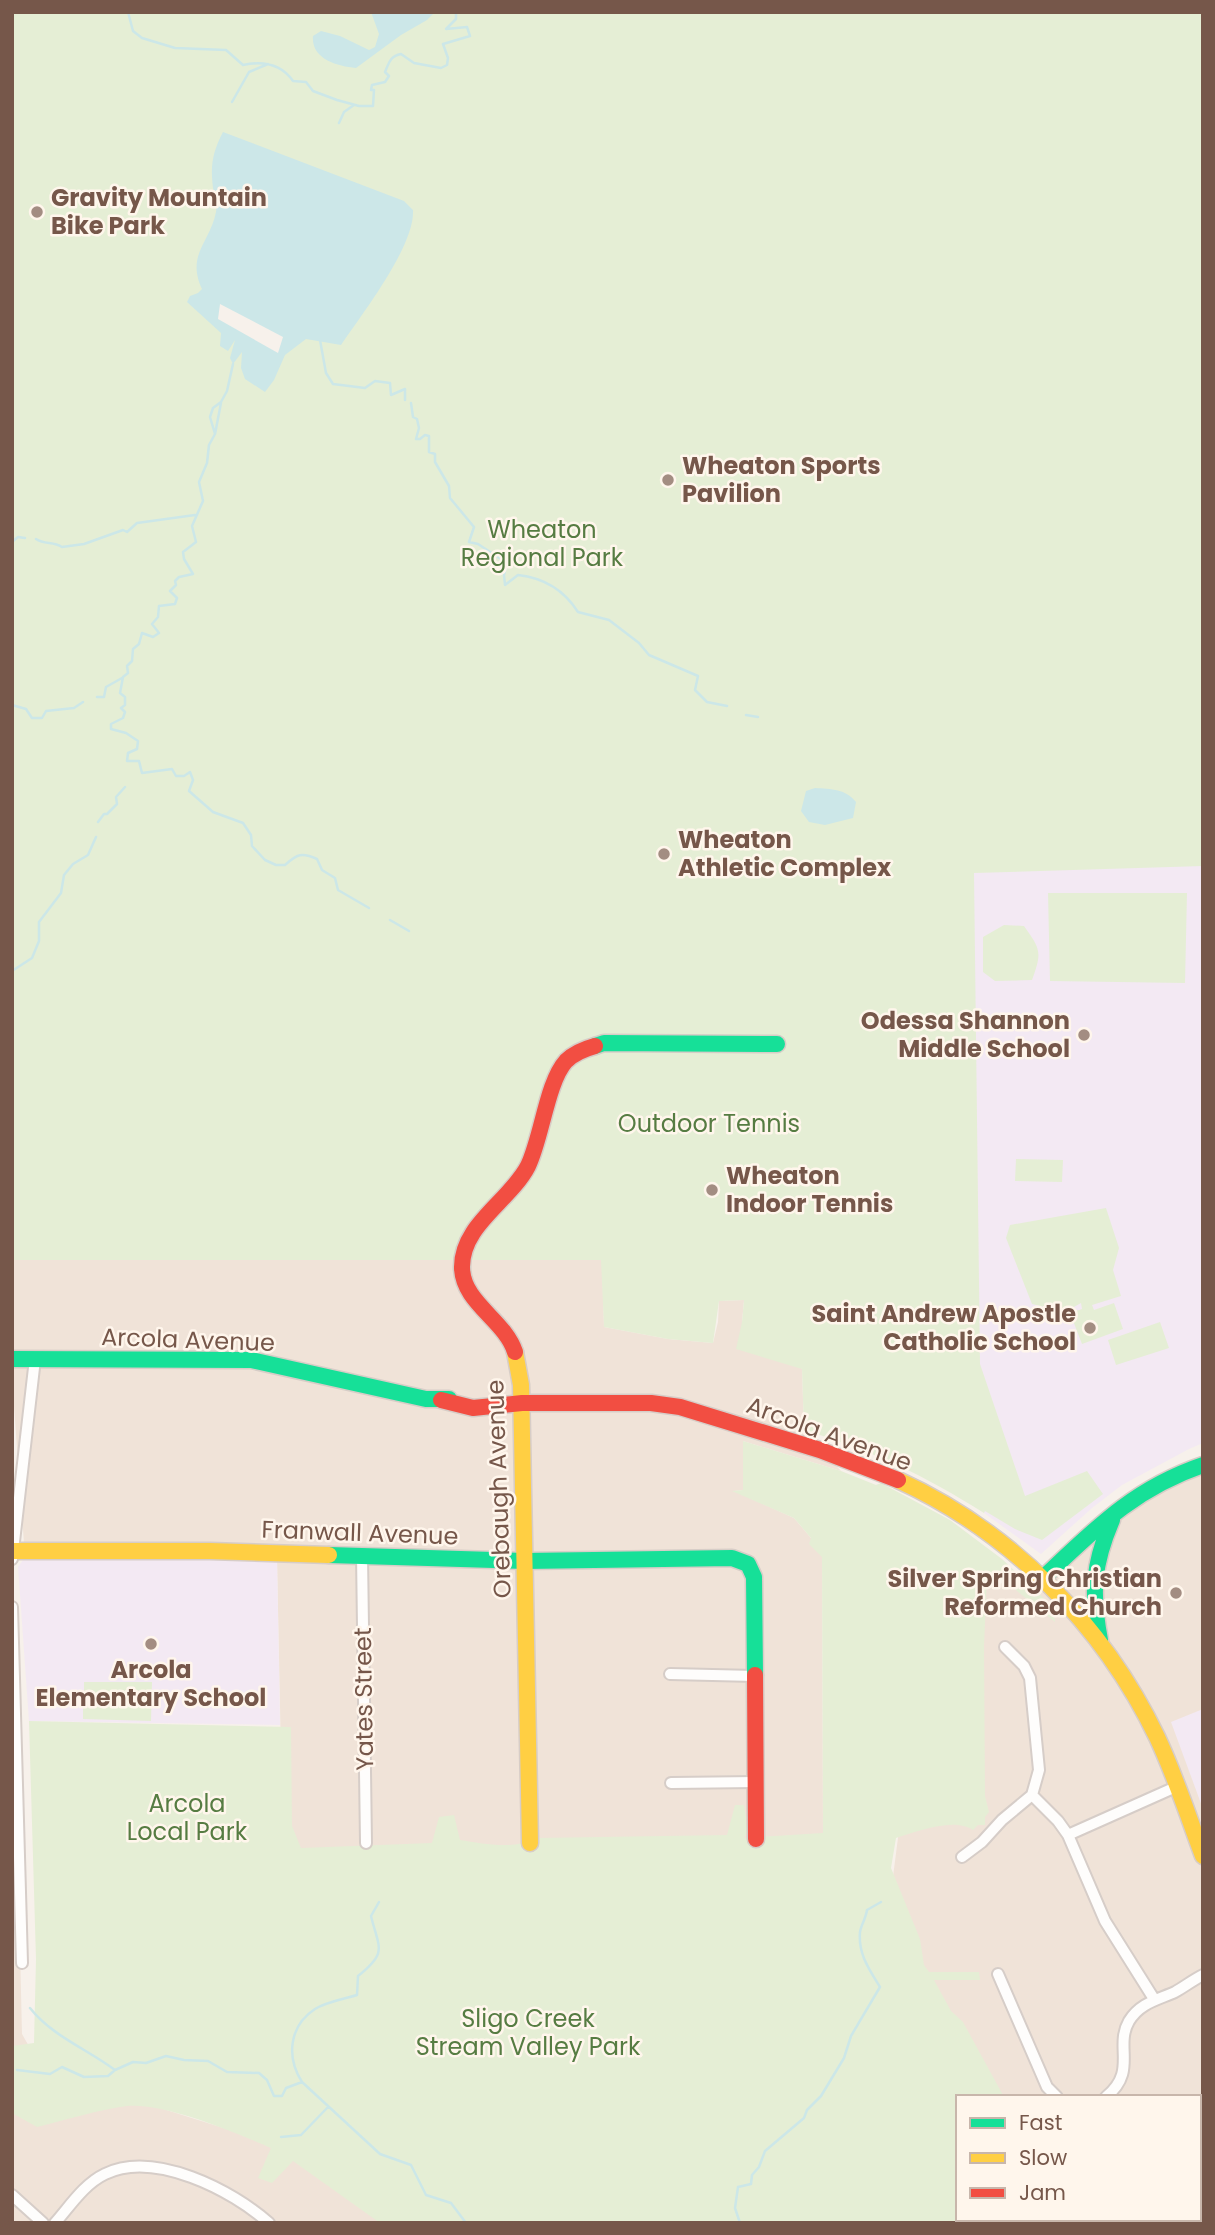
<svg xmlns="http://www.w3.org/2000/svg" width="1215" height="2235" viewBox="0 0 1215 2235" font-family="Poppins,sans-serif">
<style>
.residential{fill:#f0e3d8}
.education{fill:#f3e9f3}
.green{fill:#e5eed5}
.water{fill:#cce7e8}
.pier{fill:#f7f1eb}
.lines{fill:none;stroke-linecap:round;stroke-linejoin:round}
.stream{stroke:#cce7e8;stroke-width:2.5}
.street-casing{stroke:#d6cdc8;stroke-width:14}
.fast-casing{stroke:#d7cdc7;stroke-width:19}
.slow-casing{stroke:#d7cdc7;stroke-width:19}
.jam-casing{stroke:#d7cdc7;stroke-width:19}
.street{stroke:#fefdfc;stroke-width:10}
.fast{stroke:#16e098;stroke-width:16}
.slow{stroke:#ffcf43;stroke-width:16}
.jam{stroke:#f24e42;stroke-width:16}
.poi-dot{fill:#a38d82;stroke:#fff6ec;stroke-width:2.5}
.labels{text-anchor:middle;stroke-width:5;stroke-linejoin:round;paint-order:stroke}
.poi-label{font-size:24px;font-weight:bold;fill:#76574a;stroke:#fff6ec;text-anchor:start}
.park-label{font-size:24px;fill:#567c42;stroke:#fff6ec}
.street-label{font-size:24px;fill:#76574a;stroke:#fff6ec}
</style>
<rect width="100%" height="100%" fill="#f7f1eb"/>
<!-- residential -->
<path class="residential" d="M12 1260H602L604 1327 668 1339 713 1343 718 1322 719 1301 744 1300 742 1322 802 1369 804 1430 841 1471 743 1441V1490L734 1491 794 1518 822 1551 823 1834 726 1839 283 1853 277 1559 25 1557 12 1379Z
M1203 1465V2115L1199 2116V2097H977L890 1900 899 1830 973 1587 1043 1578 1179 1474Z
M12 1607 22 2034 43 2071 274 2144 390 2223H12Z"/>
<!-- education -->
<path class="education" d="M1203 865V1443L1189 1449 1122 1485 1092 1508 1041 1554 984 1513 958 873Z
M25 1557 277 1558 280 1725 29 1721 18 1567Z
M1203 1709V1809L1171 1722Z"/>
<!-- green -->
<path class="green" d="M12 12H1203V866L974 873 980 1364 1025 1496 1087 1471 1103 1494 1042 1540 1015 1529 985 1511 984 1513C924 1475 873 1451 804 1430L802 1369 736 1349 742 1322 744 1300 719 1301 713 1343 668 1339 604 1327 601 1260H12Z
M1048 893H1187L1185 983 1050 981Z
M1004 925 1024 926C1041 950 1042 952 1032 980L995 981 983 972V937Z
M1016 1159 1063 1160 1062 1182 1015 1181Z
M1106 1208 1119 1248 1113 1270 1121 1296 1092 1305 1094 1310 1114 1303 1123 1329 1082 1344 1070 1313 1082 1309 1081 1303 1065 1312 1032 1304 1006 1238 1010 1225Z
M1160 1322 1169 1348 1116 1365 1108 1340Z
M743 1441 841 1471 876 1485 881 1483 950 1520 1002 1559 1053 1607 1055 1622 1001 1578 987 1576 984 1646 985 1796 989 1812 985 1817V1825H978L973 1830C953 1817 917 1832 896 1838L891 1868 920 1939 924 1965 929 1972H979L980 1980H934L951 2011 963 2022 1004 2097H958V2219H1104L1105 2223H380L293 2161 272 2183 258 2178 271 2148C237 2133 163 2102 127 2106 97 2110 66 2120 37 2127L12 2113V2046L34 2043 36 1959 29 1721 291 1727 292 1826 301 1848 432 1843 439 1817 454 1815 460 1840C485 1844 514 1850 537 1838L727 1835 735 1805H744L748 1831 744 1838 823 1833 822 1557 809 1544 811 1538 794 1518 732 1491 743 1490Z
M84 1682H152L151 1721 83 1719V1702H106L105 1698H84Z"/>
<!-- water -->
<path class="water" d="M371 12C393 12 413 12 435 12L427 20 401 35 356 68C337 66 311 59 313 36L321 31 340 36 369 50 375 47 379 34Z
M223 132 404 201 413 210C415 246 362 314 341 345L306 339 285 355 274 380 265 392 245 379 241 368 242 352 233 364 230 358 235 340 228 351 220 346 221 333 187 302 190 296 198 293 202 289C186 254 210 243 216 212 217 206 215 201 214 195 210 169 211 155 223 132Z
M815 788C831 789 846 789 856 802L853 818 825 825 809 822 801 811 806 791Z"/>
<!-- pier -->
<path class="pier" d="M220 304 283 337 278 353 218 319Z"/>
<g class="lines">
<!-- stream -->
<path class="stream" d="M128 12 133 31 142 38 175 48 226 50 243 65C262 61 281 64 293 81L306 82 313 91 337 100 359 106H373L374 90H371L372 85 385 82 389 76 385 72C389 63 390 56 401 54L414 63 441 68 447 65 448 58 443 44 470 36 467 27 446 29 456 19V12
M232 102 249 72 268 64
M339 123 344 112 354 105
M320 340 326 373 333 384 365 388 375 381 390 383 391 395 405 389V400
M233 364 227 391 221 402 213 408 210 417 215 434 209 445 207 463 199 482 203 501 192 526 196 542 183 552 184 559 193 574 179 577 175 581 176 585 170 591 177 598 175 604 159 606 158 617 152 624 159 633 153 637 142 633 139 644 133 649 132 661 127 666 128 673 123 677 120 693 125 697V705L121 708 125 712 123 718 111 724V729L126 733 138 741 137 749 128 753 127 761H139L142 773 172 769 176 776H184L190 772 193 780 189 791 213 812 243 823 251 835 252 846 265 860 276 865H285C297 854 302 852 317 859L322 870 335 878 338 890 369 908
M411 403 413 417 417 419 419 428 416 439H420L425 435 429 436V452L435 454V462L449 486 450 498 474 527 469 542 478 544 507 563 504 575 505 585 518 575C545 578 564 590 578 612L609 620 639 643 649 655 698 676 695 690 707 702 727 706
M215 434 221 403
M36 539C45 545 53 541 62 547L84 544 123 530 127 532 137 523 195 515
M12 542 18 537 25 538
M97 697H104L106 687 122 678
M12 705 26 709 32 718H42L46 711 74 708 83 702
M746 715 758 717
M98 822 104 814H107L117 804 116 797 125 787
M390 920 409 931
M12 971 32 958 39 941V922L61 893 64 875 73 864 88 855 96 837
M30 2008C52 2036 87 2049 115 2070L133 2062 146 2063 166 2056 184 2060 208 2061 227 2072 259 2073 267 2080 274 2096H282L286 2088 302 2082 380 2154 411 2165 426 2195 451 2203 466 2223
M17 2070 50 2074 62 2067 84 2077 108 2076 115 2070
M302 2082C286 2057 289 2026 315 2009 326 2002 344 1999 357 1995L358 1976C388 1952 379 1949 371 1916L379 1902
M281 2137 301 2135 328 2107
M740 2223 735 2208 738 2187 751 2184 752 2175 759 2167 765 2151 804 2118 807 2110 821 2096 844 2058 851 2036 880 1987C869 1969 858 1954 860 1932 861 1925 866 1918 867 1910L881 1902"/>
<!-- street casing -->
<g class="street-casing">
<path id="street" d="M362 1555 366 1843
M12 1559 35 1359
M12 1607 22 1963
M670 1674 755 1676
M671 1783 756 1782
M1032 1795 1058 1821 1068 1835 1105 1921 1154 1999
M1068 1835 1178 1786
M962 1857 982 1842 1002 1820 1032 1795 1039 1770 1030 1678 1024 1666 1005 1647
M998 1974 1047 2087 1057 2097
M1106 2097C1138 2071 1114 2047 1129 2021 1140 2003 1157 2000 1175 1992 1184 1987 1193 1980 1203 1975
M12 2195 43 2223
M55 2223C70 2206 84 2184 105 2174 154 2150 232 2190 269 2223"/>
</g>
<!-- fast casing -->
<g class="fast-casing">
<path id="fast" d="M595 1046 604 1043 777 1044
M12 1359 251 1360 426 1399H449
M329 1555 525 1561 732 1558 748 1564 754 1577 755 1675
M1043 1578C1095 1529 1133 1489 1203 1465
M1100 1640C1091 1593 1093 1564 1112 1520"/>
</g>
<!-- slow casing -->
<g class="slow-casing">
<path id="slow" d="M515 1352 521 1385 530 1843
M898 1480C1012 1532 1103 1625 1157 1737 1175 1775 1188 1816 1203 1856
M12 1551H210L329 1555"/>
</g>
<!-- jam casing -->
<g class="jam-casing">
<path id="jam" d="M515 1352C505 1320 463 1303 462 1268 461 1225 510 1201 528 1166 542 1137 547 1082 566 1061 574 1053 584 1049 595 1046
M441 1400 473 1408 522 1403H651L680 1407 820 1450 898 1480
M755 1675 756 1839"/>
</g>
<!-- street -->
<use href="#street" class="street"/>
<!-- fast -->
<use href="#fast" class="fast"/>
<!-- slow -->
<use href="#slow" class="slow"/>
<!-- jam -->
<use href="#jam" class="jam"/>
</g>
<!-- markers -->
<g class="poi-dot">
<circle cx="37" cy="212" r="7"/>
<circle cx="668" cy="480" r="7"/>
<circle cx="664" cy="854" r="7"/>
<circle cx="1084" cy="1035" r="7"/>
<circle cx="712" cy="1190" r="7"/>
<circle cx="1090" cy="1328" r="7"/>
<circle cx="1176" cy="1593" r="7"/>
<circle cx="151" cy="1644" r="7"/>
</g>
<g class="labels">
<!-- poi labels -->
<g class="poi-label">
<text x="51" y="206">Gravity Mountain<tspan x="51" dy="28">Bike Park</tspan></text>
<text x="682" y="474">Wheaton Sports<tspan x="682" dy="28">Pavilion</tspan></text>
<text x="678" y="848">Wheaton<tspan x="678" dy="28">Athletic Complex</tspan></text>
<text x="1070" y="1029" text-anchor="end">Odessa Shannon<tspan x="1070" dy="28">Middle School</tspan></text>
<text x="726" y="1184">Wheaton<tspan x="726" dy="28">Indoor Tennis</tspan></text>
<text x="1076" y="1322" text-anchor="end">Saint Andrew Apostle<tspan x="1076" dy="28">Catholic School</tspan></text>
<text x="1162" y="1587" text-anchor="end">Silver Spring Christian<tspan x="1162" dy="28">Reformed Church</tspan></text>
<text x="151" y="1678" text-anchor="middle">Arcola<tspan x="151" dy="28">Elementary School</tspan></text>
</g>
<!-- park labels -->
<g class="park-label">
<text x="542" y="538">Wheaton<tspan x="542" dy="28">Regional Park</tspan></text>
<text x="709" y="1132">Outdoor Tennis</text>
<text x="187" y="1812">Arcola<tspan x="187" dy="28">Local Park</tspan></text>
<text x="528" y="2027">Sligo Creek<tspan x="528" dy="28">Stream Valley Park</tspan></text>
</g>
<!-- street labels -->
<g class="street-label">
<text transform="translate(188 1340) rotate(2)" y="8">Arcola Avenue</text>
<text transform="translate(829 1434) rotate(20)" y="8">Arcola Avenue</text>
<text transform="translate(499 1489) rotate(-92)" y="8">Orebaugh Avenue</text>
<text transform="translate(360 1533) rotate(2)" y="8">Franwall Avenue</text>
<text transform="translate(364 1699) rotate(-91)" y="8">Yates Street</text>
</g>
</g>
<!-- border -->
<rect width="1215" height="2235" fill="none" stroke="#76574a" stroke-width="28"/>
<!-- legend -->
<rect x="956" y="2095" width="245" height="126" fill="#fff6ec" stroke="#c8b6ab" stroke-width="2"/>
<rect x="970" y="2118" width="35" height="10" fill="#16e098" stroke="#c8b6ab" stroke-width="2"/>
<text x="1019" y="2130" font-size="21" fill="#76574a">Fast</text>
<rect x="970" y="2153" width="35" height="10" fill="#ffcf43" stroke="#c8b6ab" stroke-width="2"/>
<text x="1019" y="2165" font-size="21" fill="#76574a">Slow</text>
<rect x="970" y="2188" width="35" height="10" fill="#f24e42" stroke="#c8b6ab" stroke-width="2"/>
<text x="1019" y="2200" font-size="21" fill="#76574a">Jam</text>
</svg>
